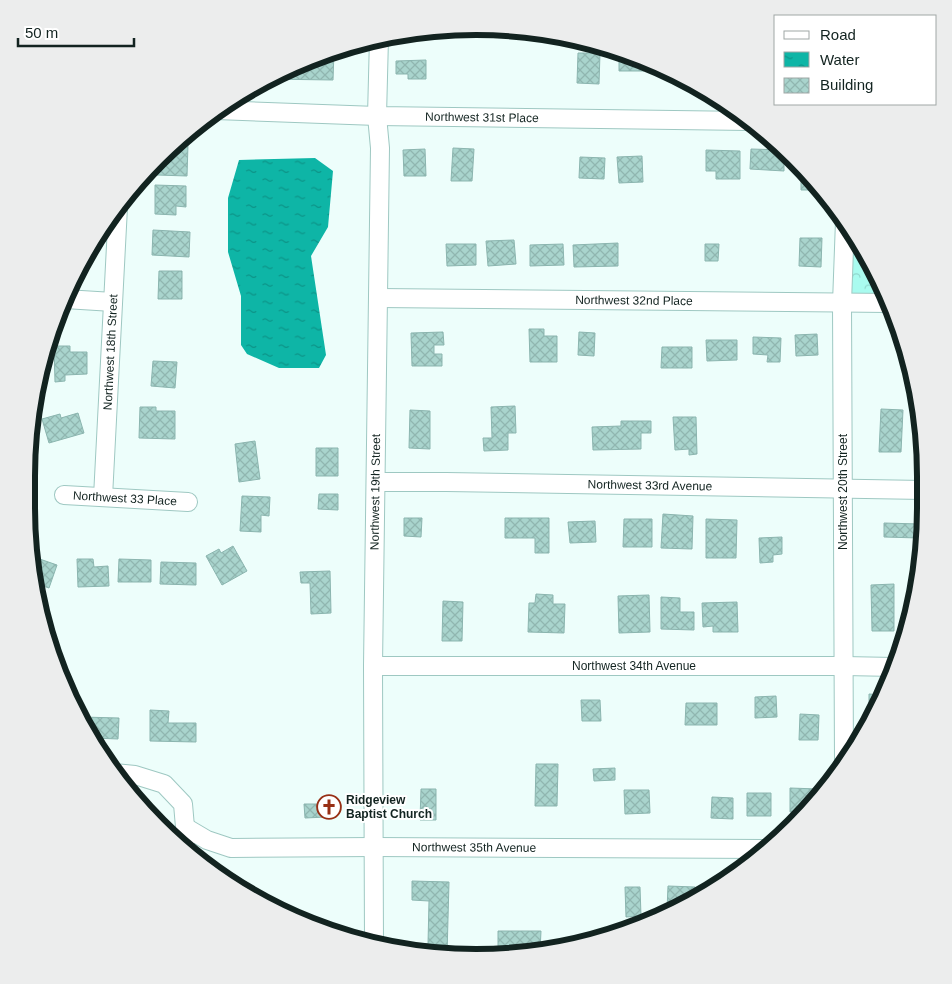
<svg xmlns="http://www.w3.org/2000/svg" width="952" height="984" viewBox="0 0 952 984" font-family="Arial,sans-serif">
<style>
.park{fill:url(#park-crowns)}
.water{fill:url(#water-ripples)}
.building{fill:url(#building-cross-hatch);stroke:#8bb5af}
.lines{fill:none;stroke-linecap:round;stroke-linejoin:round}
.street-casing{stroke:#9ec8c2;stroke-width:20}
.street{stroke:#fff;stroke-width:18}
.labels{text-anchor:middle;stroke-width:4;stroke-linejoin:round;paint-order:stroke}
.street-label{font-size:12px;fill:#122320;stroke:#fff}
.poi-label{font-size:12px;font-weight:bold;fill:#122320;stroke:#fff;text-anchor:start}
.rim{fill:none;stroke:#122320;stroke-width:6}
</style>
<defs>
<pattern id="park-crowns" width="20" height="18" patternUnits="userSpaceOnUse" patternTransform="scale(1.25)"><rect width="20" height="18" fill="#a9fbef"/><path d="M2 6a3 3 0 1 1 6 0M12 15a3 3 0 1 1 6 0" fill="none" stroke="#90d7cd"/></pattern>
<pattern id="water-ripples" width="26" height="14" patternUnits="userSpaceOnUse" patternTransform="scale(1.25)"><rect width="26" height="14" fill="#0eb5a6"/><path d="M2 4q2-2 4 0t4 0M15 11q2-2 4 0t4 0" fill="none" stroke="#0c9387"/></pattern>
<pattern id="building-cross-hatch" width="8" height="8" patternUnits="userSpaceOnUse" patternTransform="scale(1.25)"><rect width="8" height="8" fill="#a9d4cd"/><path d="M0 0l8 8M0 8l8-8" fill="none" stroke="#90b6b0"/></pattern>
</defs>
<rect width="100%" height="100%" fill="#edfefb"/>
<!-- park -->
<path class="park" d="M845 221 879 277 889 303H842Z"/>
<!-- water -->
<path class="water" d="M315 158 333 171 328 227 311 256 326 355 319 368H279L247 354 241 345V296L228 252V198L239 160Z"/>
<!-- building -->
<path class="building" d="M621 50 644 61V71H619V51Z
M334 51 333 80 266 79 277 73Z
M578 53H600L599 84 577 83Z
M426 60V79H408V74H396V61Z
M176 143 188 144 187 176 157 175V162L160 159H165V154Z
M453 148 474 149 472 181H451Z
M425 149 426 176H404L403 150Z
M751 149 784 150V171L750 169Z
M706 150 740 151V179H716V171H706Z
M642 156 643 182 619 183 617 157Z
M580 157 605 158 604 179 579 178Z
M801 168 821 190H801Z
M155 185 186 186V207L176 206V215L155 214Z
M153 230 190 232 189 257 152 255Z
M800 238H822L821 267 799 266Z
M514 240 516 264 488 266 486 241Z
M618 243V266L574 267 573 245Z
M446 244H476V265L447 266Z
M563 244 564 265 530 266V245Z
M705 244H719L718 261H705Z
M159 271H182V299H158Z
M898 327 905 345 897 344Z
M529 329H544V336H557V362H530Z
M443 332 444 345H434V354H442V366H412L411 333Z
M579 332 595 333 594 356 578 355Z
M817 334 818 355 796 356 795 335Z
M753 337 781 338 780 362H767L768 355 753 354Z
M706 340H737V360L707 361Z
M54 346H70V352H87V374L65 375V381L55 382Z
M662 347H692V368H661Z
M153 361 177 362 175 388 151 386Z
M515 406 516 433H508V450L484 451 483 438H492L491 407Z
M140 407H156V411H175V439L139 438Z
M881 409 903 410 901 452H879Z
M410 410 430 411V449L409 448Z
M78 413 84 433 49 443 42 419 60 414 61 418Z
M673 417H696L697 454 689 455V449L675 450Z
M621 421H651V433H641V449L593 450 592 427 621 426Z
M255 441 260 479 239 482 235 444Z
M316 448H338V476H316Z
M319 494H338V510L318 509Z
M242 496 270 497 269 516 261 515V532L240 531Z
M663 514 693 516 692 549 661 548Z
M404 518H422L421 537 404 536Z
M505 518H549V553H535V538H505Z
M624 519H652V547H623Z
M706 519 737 520 736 558H706Z
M595 521 596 542 570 543 568 522Z
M884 523 920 524 919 538 884 537Z
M782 537V554L773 555V562L760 563 759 538Z
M233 546 247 571 222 585 206 556 219 549 221 553Z
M31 556 57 565 49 588 34 583Z
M77 559H93L94 567 108 566 109 586 78 587Z
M119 559 151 560V582H118Z
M161 562 196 563V585L160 584Z
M330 571 331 613 311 614 310 583H301L300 572Z
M894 584V631H872L871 585Z
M536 594 553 595V604H565L564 633 528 632 529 603H535Z
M649 595 650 632 619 633 618 596Z
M661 597 680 598V612H694V630L661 629Z
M443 601 463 602 462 641H442Z
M737 602 738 632H713V626L703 627 702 603Z
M869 694 883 695 869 726Z
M776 696 777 717 755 718V697Z
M581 700H600L601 721H582Z
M686 703H717V725H685Z
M150 710 169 711 168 723H196V742L150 741Z
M800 714 819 715 818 740H799Z
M82 717 119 718 118 739 94 738Z
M536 764H558L557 806H535Z
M615 768V780L594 781 593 769Z
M790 788 818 789V799L806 812H790Z
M421 789H436V820H420Z
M624 790H649L650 813 625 814Z
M747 793H771V816H747Z
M712 797 733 798V819L711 818Z
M304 804H325L326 817 305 818Z
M412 881 449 882 447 955 411 952V943L428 944 429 901 412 900Z
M668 886 695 887 694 899 677 910H667Z
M625 887H640L641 916 626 917Z
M498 931H541L540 951 498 957Z"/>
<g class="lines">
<!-- street casing -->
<g class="street-casing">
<g id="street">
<path id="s1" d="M216 110 377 116 748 121"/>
<path id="s2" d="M379 298 889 303"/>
<path d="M65 299 113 302"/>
<path id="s3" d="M376 482H446L924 490"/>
<path id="s4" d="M64 495 188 502"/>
<path id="s5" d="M103 497 118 207"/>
<path id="s6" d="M373 666H844L895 667"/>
<path d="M844 763 842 303 845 221"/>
<path d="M114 773 135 775 164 784 183 804 185 827V850"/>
<path id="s7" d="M185 827 207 840 231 848 375 847 767 849"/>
<path id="s8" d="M374 944 373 666 380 148 377 116 379 38"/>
</g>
</g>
<!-- street -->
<use href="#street" class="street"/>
</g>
<!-- icons -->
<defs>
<g id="church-ring" transform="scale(1.25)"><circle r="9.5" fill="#fff" stroke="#972f15" stroke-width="1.5"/><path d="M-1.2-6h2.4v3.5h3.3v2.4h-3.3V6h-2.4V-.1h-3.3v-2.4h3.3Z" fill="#972f15"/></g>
</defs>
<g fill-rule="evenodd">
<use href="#church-ring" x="329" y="807"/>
</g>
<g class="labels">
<!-- street labels -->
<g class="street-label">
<text dy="4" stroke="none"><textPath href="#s1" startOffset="266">Northwest 31st Place</textPath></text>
<text dy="4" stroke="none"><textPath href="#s2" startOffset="255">Northwest 32nd Place</textPath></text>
<text dy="4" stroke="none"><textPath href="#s5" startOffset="145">Northwest 18th Street</textPath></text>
<text dy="4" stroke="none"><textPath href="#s3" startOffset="274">Northwest 33rd Avenue</textPath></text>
<text dy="4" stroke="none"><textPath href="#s8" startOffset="452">Northwest 19th Street</textPath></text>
<text transform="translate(843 492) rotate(-90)" y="4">Northwest 20th Street</text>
<text dy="4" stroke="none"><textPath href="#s4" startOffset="61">Northwest 33 Place</textPath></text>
<text dy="4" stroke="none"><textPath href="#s6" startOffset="261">Northwest 34th Avenue</textPath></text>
<text dy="4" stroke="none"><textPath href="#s7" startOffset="294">Northwest 35th Avenue</textPath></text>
</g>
<!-- poi labels -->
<g class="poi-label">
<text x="346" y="804">Ridgeview<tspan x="346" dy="14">Baptist Church</tspan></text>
</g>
</g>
<!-- crop -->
<path d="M0 0H952V984H0ZM476 35H476A441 441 0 0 1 917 476V508A441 441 0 0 1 476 949H476A441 441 0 0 1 35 508V476A441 441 0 0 1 476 35Z" fill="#eceded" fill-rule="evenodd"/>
<path class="rim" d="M476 35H476A441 441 0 0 1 917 476V508A441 441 0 0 1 476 949H476A441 441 0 0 1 35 508V476A441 441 0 0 1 476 35Z"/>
<!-- legend -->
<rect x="774" y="15" width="162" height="90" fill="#ffffff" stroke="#a0a7a6"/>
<rect x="784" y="31" width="25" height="8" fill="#ffffff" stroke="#a0a7a6"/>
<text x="820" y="40" font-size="15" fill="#122320">Road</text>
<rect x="784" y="52" width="25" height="15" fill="url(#water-ripples)" stroke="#a0a7a6"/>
<text x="820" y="65" font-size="15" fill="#122320">Water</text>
<rect x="784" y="78" width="25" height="15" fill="url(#building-cross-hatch)" stroke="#a0a7a6"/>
<text x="820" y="90" font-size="15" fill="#122320">Building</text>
<!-- scale -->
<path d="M18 38v8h116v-8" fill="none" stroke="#122320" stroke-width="2.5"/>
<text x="25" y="38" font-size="15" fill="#122320" stroke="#ffffff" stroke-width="4" paint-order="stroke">50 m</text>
</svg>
